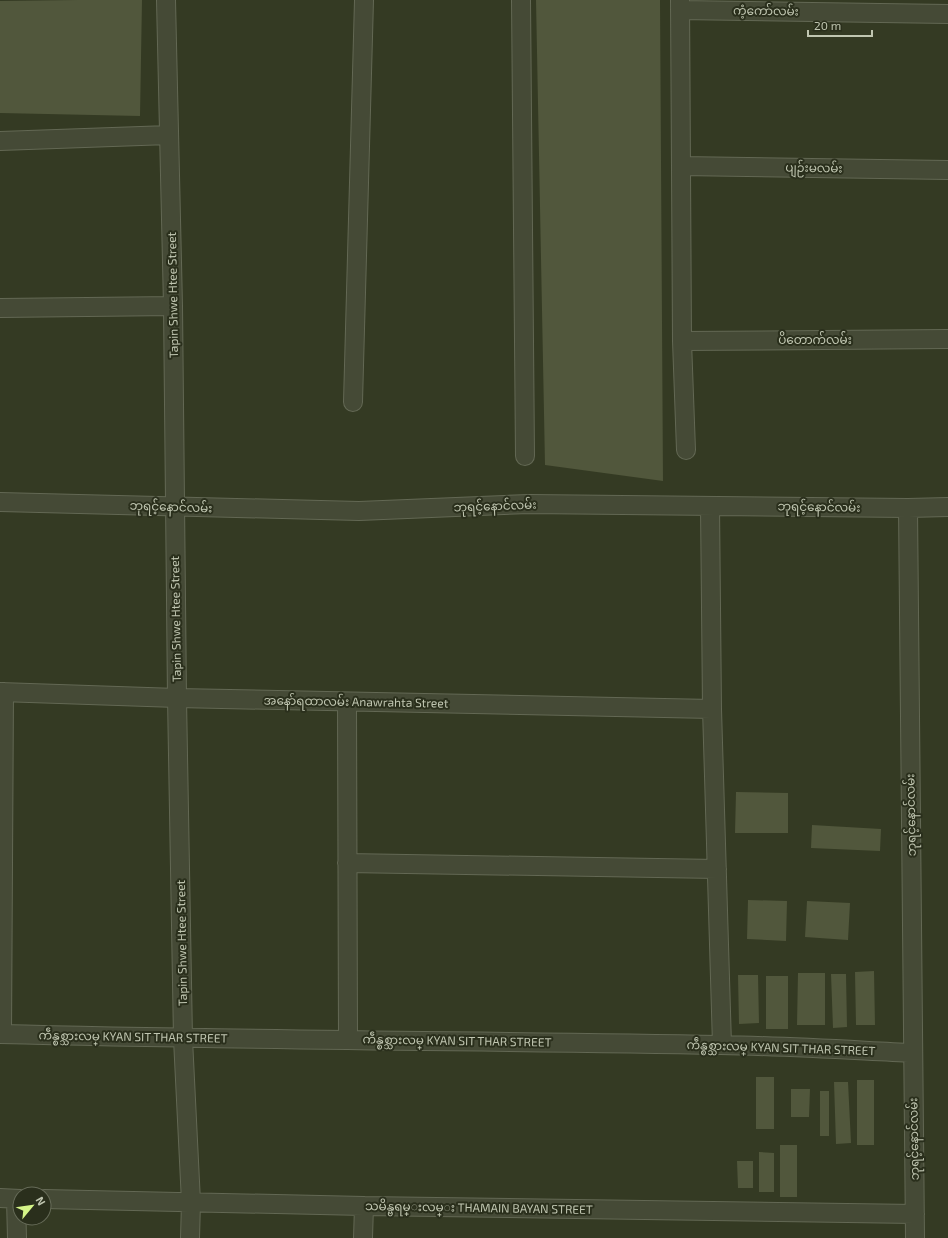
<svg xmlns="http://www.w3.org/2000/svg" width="948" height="1238" viewBox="0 0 948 1238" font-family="'Exo 2','Noto Sans Myanmar',sans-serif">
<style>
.building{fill:#51573c}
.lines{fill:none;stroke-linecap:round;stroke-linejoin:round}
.minor-casing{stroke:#636854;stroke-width:20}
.minor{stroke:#454a36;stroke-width:18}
.labels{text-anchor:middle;stroke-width:4;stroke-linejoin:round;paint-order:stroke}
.street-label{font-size:12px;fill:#c0c6b1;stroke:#2a2f1c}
</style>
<rect width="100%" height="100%" fill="#343a23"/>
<!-- building -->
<path class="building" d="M77 0H142L140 116 0 113V1Z
M536 0H660L663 481 545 465Z
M736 792 788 793V833H735Z
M812 825 881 829 880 851 811 848Z
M748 900 787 901 786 941 747 939Z
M807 901 850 903 848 940 805 937Z
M874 971 875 1025H856L855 972Z
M798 973H825V1025H797Z
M831 974H846L847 1027 833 1028Z
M738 975H758L759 1023 739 1024Z
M766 976H788V1029H766Z
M756 1077H774V1129H756Z
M857 1080H874V1145H857Z
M834 1082H848L851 1143 836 1144Z
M791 1089H810L809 1117H791Z
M820 1091H829V1136H820Z
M780 1145H797V1197H780Z
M759 1152 774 1153V1192H759Z
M737 1161H753V1188H738Z"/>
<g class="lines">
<!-- minor casing -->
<g class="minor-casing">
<path id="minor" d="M166 0 173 306 177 698 183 1039 191 1202 190 1238
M521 0 525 456
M680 0 682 341 686 450
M680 10 948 14
M0 141 169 135
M681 166 948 170
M0 308 173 306
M682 341 948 339
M353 402 364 0
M0 502 359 511 529 504 908 508 915 1238
M710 506 712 709 722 1045
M908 508 948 507
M0 692 177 698 712 709
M347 702 348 1039
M347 863 717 869
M0 1034C240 1040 480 1041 721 1045 785 1046 849 1050 913 1053
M2 1034 4 692
M0 1198 20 1199
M16 1199 17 1238
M44 1199 364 1206 915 1214
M363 1238 364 1206"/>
</g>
<!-- minor -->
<use href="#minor" class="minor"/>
</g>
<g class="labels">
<!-- street labels -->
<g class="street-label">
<text transform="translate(766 11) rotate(1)" y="4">ကံ့ကော်လမ်း</text>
<text transform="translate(814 168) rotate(1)" y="4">ပျဉ်းမလမ်း</text>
<text transform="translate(173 295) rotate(-91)" y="4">Tapin Shwe Htee Street</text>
<text x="815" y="344">ပိတောက်လမ်း</text>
<text transform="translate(495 506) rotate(-2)" y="4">ဘုရင့်နောင်လမ်း</text>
<text transform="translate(171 507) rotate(2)" y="4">ဘုရင့်နောင်လမ်း</text>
<text transform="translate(819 507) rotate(1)" y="4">ဘုရင့်နောင်လမ်း</text>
<text transform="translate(176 619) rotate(-91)" y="4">Tapin Shwe Htee Street</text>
<text transform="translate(356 702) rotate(1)" y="4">အနော်ရထာလမ်း Anawrahta Street</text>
<text transform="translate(911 815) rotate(-91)" y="4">ဘုရင့်နောင်လမ်း</text>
<text transform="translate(182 943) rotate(-91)" y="4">Tapin Shwe Htee Street</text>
<text transform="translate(133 1037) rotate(1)" y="4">ကဵန္စစ္သားလမ္ KYAN SIT THAR STREET</text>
<text transform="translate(457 1041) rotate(1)" y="4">ကဵန္စစ္သားလမ္ KYAN SIT THAR STREET</text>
<text transform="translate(781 1048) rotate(2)" y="4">ကဵန္စစ္သားလမ္ KYAN SIT THAR STREET</text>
<text transform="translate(914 1139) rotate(-91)" y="4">ဘုရင့်နောင်လမ်း</text>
<text transform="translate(479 1208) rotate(1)" y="4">သမိန္ဗရမ္းလမ္း THAMAIN BAYAN STREET</text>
</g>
</g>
<!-- north arrow -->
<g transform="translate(32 1206) rotate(61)"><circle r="19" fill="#2a2f1c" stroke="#666b58"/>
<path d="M0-3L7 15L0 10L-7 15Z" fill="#d5f588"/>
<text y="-6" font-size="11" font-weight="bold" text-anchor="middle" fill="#c0c6b1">N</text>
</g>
<!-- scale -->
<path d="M808 30v6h64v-6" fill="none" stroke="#c0c6b1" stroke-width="2"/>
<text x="814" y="30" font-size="12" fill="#c0c6b1" stroke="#2a2f1c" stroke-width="3" paint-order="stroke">20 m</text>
</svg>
